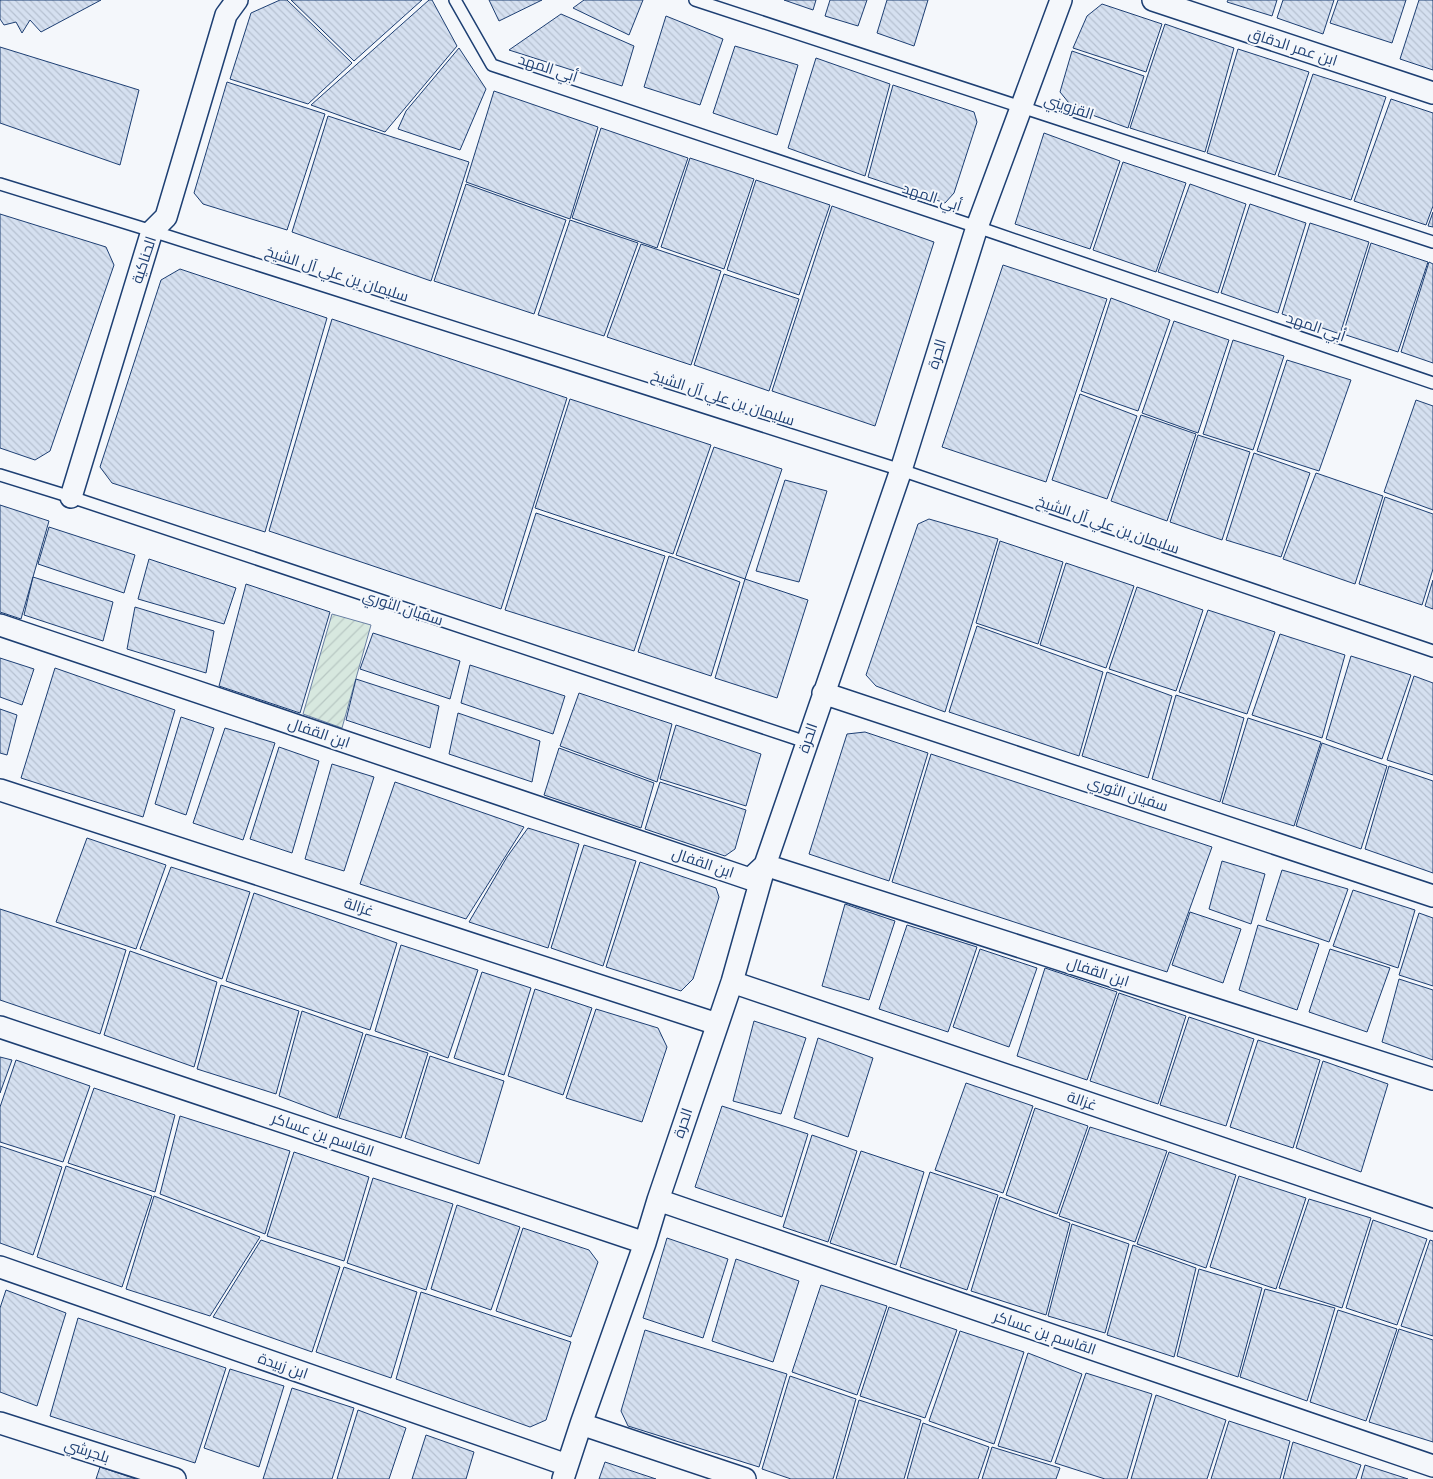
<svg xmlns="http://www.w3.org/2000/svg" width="1433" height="1479" viewBox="0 0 1433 1479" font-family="Montserrat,Cairo,sans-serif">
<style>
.garden{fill:url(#garden-furrows);stroke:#687fa3}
.building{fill:url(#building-back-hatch);stroke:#1d3f73}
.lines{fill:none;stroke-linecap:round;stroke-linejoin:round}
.lane-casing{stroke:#1d3f73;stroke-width:14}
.street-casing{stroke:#1d3f73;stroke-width:24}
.lane{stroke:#f4f7fb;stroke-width:11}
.street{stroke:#f4f7fb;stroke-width:21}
.labels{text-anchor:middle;stroke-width:4;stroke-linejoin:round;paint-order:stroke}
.street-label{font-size:15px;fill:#1d3f73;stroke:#f4f7fb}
</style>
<defs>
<pattern id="garden-furrows" width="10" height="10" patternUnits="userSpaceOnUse" patternTransform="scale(1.25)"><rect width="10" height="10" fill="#d7e8df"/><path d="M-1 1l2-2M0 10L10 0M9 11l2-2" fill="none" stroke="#b8c8c3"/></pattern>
<pattern id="building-back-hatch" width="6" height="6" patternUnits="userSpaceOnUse" patternTransform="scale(1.25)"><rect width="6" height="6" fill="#d5e0f0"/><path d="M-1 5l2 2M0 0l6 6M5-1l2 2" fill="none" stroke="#b6c1d1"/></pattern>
</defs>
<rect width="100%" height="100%" fill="#f4f7fb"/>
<!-- garden -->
<path class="garden" d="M332 614 371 625 342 728 303 714Z"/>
<!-- building -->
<path class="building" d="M0 0H101L41 32 30 20 22 33 16 22 4 25 0 19Z
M280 0H287L352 63 308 104 230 79 251 13Z
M291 0H422L354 61Z
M429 0H432L457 46 385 132 311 105Z
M489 0H542L499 21Z
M584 0H643L629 35 573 8Z
M784 0H816L813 10Z
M830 0H867L858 26 825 16Z
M887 0H928L914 46 877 33Z
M1228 0H1277L1272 16 1227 2Z
M1283 0H1334L1323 34 1277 18Z
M1338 0H1406L1392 43 1330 23Z
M1419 0H1433V70L1400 59Z
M1102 4 1162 24 1146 72 1073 48 1087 16Z
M561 14 634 46 622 86 509 50Z
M666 16 723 39 700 105 644 87Z
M1165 24 1234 48 1205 152 1130 128Z
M735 46 798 65 777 135 713 113Z
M0 47 139 90 120 165 0 123Z
M459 48 486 89 460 150 398 129 406 111Z
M1238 49 1309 72 1275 175 1207 153Z
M1072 51 1144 76 1128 128 1073 108 1060 92Z
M816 58 890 84 865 176 788 148Z
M1313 74 1386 97 1351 200 1278 176Z
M227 82 325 114 287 230 203 204 194 193Z
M893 85 974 112 977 122 954 193 945 203 868 177Z
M494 91 598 127 570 219 466 182Z
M1391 99 1433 113V206L1426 225 1354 201Z
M328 116 469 162 431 281 292 232Z
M601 128 688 158 657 248 572 218Z
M1044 133 1120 161 1090 249 1015 224Z
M690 158 754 179 724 269 661 247Z
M1123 162 1186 183 1156 272 1093 250Z
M756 180 830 205 799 295 727 270Z
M466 184 566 220 534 314 434 281Z
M1190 184 1246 204 1218 293 1158 272Z
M1250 204 1306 223 1278 313 1221 293Z
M832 206 934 242 875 426 772 391Z
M1433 212V227L1428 226Z
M0 214 106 247 114 265 50 451 35 460 0 448Z
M570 220 638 243 604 336 538 315Z
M1310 223 1369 242 1340 334 1282 314Z
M1371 243 1428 262 1398 352 1343 334Z
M641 244 721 271 691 365 607 337Z
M1429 262 1433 264V363L1401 352Z
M1003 265 1107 299 1046 482 942 447Z
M180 269 327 318 265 532 112 483 100 467 161 280Z
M724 274 799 299 769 391 694 365Z
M1111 298 1170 320 1138 411 1081 391Z
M332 319 567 398 501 609 269 531Z
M1174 321 1229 340 1198 433 1142 413Z
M1233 340 1284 356 1253 450 1203 434Z
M1287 360 1351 380 1319 471 1257 451Z
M1080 394 1137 416 1107 499 1052 480Z
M570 399 711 445 673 554 535 508Z
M1416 400 1433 406V510L1384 492Z
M1141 415 1196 434 1167 521 1111 501Z
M1198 435 1250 452 1222 540 1170 522Z
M714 447 782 469 745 579 676 555Z
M1254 453 1310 473 1281 557 1226 540Z
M1316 473 1383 496 1355 584 1283 559Z
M785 480 827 491 799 582 756 571Z
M1385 497 1433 514V569L1422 605 1359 584Z
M0 505 49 521 21 619 0 612Z
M536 513 665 556 634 651 505 610Z
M929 519 998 539 945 712 876 686 866 675 918 524Z
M49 527 135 555 124 593 38 564Z
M1000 541 1063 562 1038 644 976 623Z
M669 556 740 582 711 676 638 652Z
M149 559 236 588 224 624 138 599Z
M1066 563 1134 586 1106 668 1040 645Z
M33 577 113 602 103 641 24 615Z
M745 579 808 600 777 698 715 678Z
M1433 580V609L1425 606Z
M246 584 330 612 300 713 219 686Z
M1137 587 1203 610 1176 691 1109 669Z
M135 607 214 631 206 673 127 649Z
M1208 610 1275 632 1247 714 1179 692Z
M977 626 1103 672 1079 756 949 712Z
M373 633 460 661 450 699 360 669Z
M1280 634 1345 655 1322 738 1252 715Z
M1351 656 1411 675 1382 759 1326 739Z
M0 658 34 669 22 705 0 697Z
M470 665 565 696 553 734 461 703Z
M55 668 175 710 143 817 21 778Z
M1107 672 1172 696 1148 778 1082 756Z
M1414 676 1433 683V775L1387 760Z
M356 679 439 706 430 748 346 720Z
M579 693 672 724 657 782 560 746Z
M1176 695 1244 718 1220 802 1152 779Z
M0 709 17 715 7 755 0 753Z
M458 713 540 741 532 782 449 754Z
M181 717 214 728 186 815 155 804Z
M1248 718 1321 742 1294 826 1222 803Z
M676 725 761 754 746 806 660 779Z
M225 728 275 743 243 840 193 823Z
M865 732 928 753 889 881 809 854 847 734Z
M1322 743 1387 766 1361 849 1296 826Z
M279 747 319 761 292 853 250 839Z
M559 748 654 783 641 828 544 795Z
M931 754 1212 847 1167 972 892 882Z
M332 764 374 777 344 871 305 859Z
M1389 766 1433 781V873L1365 849Z
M395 782 524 827 466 919 360 884Z
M660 782 746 810 735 849 725 856 645 829Z
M528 828 579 844 548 948 469 922 507 857Z
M87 838 166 865 136 949 56 922Z
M584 845 636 861 603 966 551 948Z
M1222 861 1265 874 1251 924 1209 909Z
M640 862 716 888 719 897 693 979 681 991 606 967Z
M171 867 250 892 222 979 140 949Z
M1282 870 1348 889 1329 942 1266 920Z
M1353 890 1415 910 1398 968 1333 946Z
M254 893 397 943 370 1030 226 981Z
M845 904 895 921 869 1000 822 986Z
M0 909 126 950 100 1034 0 1000Z
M1190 912 1241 929 1223 983 1172 965Z
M1419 913 1433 918V986L1399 975Z
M907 925 977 947 948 1032 879 1009Z
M1258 925 1319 944 1297 1010 1239 990Z
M401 945 478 970 448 1058 375 1031Z
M980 949 1037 968 1009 1047 953 1027Z
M1330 949 1390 968 1367 1032 1309 1012Z
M130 951 217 982 194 1067 104 1035Z
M1045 968 1117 992 1087 1080 1017 1056Z
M482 972 531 988 504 1075 454 1058Z
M1399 979 1433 990V1060L1382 1042Z
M221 985 299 1011 276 1094 197 1069Z
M535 989 592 1008 563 1095 508 1076Z
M1119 993 1186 1016 1158 1104 1090 1081Z
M596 1009 658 1028 667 1047 642 1122 566 1098Z
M302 1011 363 1033 337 1118 279 1096Z
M1189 1017 1254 1039 1226 1126 1160 1105Z
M754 1021 806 1038 781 1114 733 1101Z
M366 1034 428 1053 401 1138 339 1118Z
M818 1038 873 1058 848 1137 794 1118Z
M1258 1040 1320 1060 1293 1148 1230 1127Z
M430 1056 504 1081 479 1164 405 1138Z
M0 1057 12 1060 0 1093Z
M16 1060 90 1086 63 1162 0 1142V1107Z
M1323 1061 1388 1084 1361 1172 1296 1148Z
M966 1083 1033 1106 1003 1193 935 1170Z
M94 1088 175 1115 155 1192 68 1163Z
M722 1106 808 1134 782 1217 695 1187Z
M1035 1108 1088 1126 1057 1214 1006 1195Z
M180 1116 290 1151 265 1234 160 1194Z
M1090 1127 1167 1151 1135 1242 1059 1216Z
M812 1135 857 1151 828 1242 783 1227Z
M0 1146 62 1167 33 1255 0 1243Z
M861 1151 924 1172 896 1265 830 1243Z
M294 1152 369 1177 344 1261 267 1236Z
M1169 1152 1236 1175 1206 1268 1137 1244Z
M66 1166 152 1196 122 1287 37 1257Z
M930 1172 998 1195 967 1290 900 1267Z
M1239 1176 1306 1198 1276 1289 1210 1267Z
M373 1178 453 1204 426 1290 347 1263Z
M154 1196 260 1237 210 1316 126 1289Z
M1000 1197 1070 1223 1046 1315 971 1291Z
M1309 1199 1371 1218 1342 1308 1279 1288Z
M457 1205 520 1227 491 1310 431 1289Z
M1373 1220 1427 1239 1397 1325 1346 1308Z
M1072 1224 1129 1244 1105 1333 1048 1316Z
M523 1228 589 1250 598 1262 571 1337 496 1311Z
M667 1238 728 1259 703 1338 643 1318Z
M261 1240 340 1267 312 1352 213 1317Z
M1430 1240 1433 1241V1336L1401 1326Z
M1133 1245 1196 1268 1174 1357 1107 1335Z
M736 1259 799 1281 773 1362 712 1341Z
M344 1267 417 1292 391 1378 316 1352Z
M1199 1269 1262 1288 1238 1377 1177 1356Z
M821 1285 887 1306 857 1395 792 1372Z
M1265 1289 1335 1308 1307 1401 1240 1377Z
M6 1290 66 1313 37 1406 0 1392V1308Z
M421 1292 571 1342 546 1420 530 1427 396 1379Z
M889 1307 957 1330 925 1418 860 1396Z
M1338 1310 1397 1329 1366 1421 1310 1402Z
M78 1318 226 1368 195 1463 50 1416Z
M1399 1329 1433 1340V1442L1369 1422Z
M645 1330 787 1374 759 1467 628 1426 621 1411Z
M960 1331 1024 1352 994 1444 929 1421Z
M1028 1353 1082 1374 1051 1462 998 1446Z
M230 1369 284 1386 259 1467 204 1448Z
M1086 1373 1152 1394 1127 1479H1105L1055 1463Z
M790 1376 856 1399 833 1479H791L762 1469Z
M292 1388 354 1408 332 1479H263Z
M1156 1395 1226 1420 1207 1479H1131Z
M859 1400 921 1420 904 1479H836Z
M358 1410 406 1428 389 1479H337Z
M1229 1421 1290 1441 1280 1479H1211Z
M923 1423 989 1447 978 1479H907Z
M426 1435 474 1452 466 1479H412Z
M1293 1442 1361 1465 1356 1479H1283Z
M992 1447 1060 1468 1056 1479H982Z
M605 1462 656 1479H599Z
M1365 1465 1408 1479H1361Z
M100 1467 136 1479H96Z"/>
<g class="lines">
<!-- lane casing -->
<g class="lane-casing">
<path id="lane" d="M455 0 492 65 977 227 1433 383
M695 0 1433 242
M0 184 152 231 901 470 1433 651
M0 475 71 497 806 742"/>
</g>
<!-- street casing -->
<g class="street-casing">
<path id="street" d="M1153 0 1433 93
M71 497 152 231 166 217 226 15 237 0
M0 625 750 879 765 865 1433 1079
M823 693 1433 896
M0 790 717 1024
M732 982 1433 1220
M0 1027 645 1243
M658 1200 1433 1466
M0 1267 567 1465
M0 1423 175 1479
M581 1424 745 1479
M563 1479 581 1424 645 1243 658 1200 732 982 765 865 901 470 977 227 1061 0"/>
</g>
<!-- lane -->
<use href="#lane" class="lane"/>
<!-- street -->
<use href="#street" class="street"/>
</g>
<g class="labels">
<!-- street labels -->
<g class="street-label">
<text transform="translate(1293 47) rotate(18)" y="5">ابن عمر الدقاق</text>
<text transform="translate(548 68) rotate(18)" y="5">أبي المهد</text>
<text transform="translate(1069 107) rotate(18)" y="5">القزويني</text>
<text transform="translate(932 197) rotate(18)" y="5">أبي المهد</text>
<text transform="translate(144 260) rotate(-72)" y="5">الحناكية</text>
<text transform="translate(337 274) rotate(18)" y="5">سليمان بن علي آل الشيخ</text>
<text transform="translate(1316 327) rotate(19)" y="5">أبي المهد</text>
<text transform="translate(937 354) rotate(-73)" y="5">الحرة</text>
<text transform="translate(723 398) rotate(18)" y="5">سليمان بن علي آل الشيخ</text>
<text transform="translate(1108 525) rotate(19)" y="5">سليمان بن علي آل الشيخ</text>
<text transform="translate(403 608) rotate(18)" y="5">سفيان الثوري</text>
<text transform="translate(319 733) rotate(19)" y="5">ابن القفال</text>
<text transform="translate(808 738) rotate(-71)" y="5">الحرة</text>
<text transform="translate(1128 794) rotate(18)" y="5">سفيان الثوري</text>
<text transform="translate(703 863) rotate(19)" y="5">ابن القفال</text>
<text transform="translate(359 907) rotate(18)" y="5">غزالة</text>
<text transform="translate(1098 972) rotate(18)" y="5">ابن القفال</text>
<text transform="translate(1082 1101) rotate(19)" y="5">غزالة</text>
<text transform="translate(683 1123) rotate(-71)" y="5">الحرة</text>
<text transform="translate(323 1135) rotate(19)" y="5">القاسم بن عساكر</text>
<text transform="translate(1045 1333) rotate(19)" y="5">القاسم بن عساكر</text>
<text transform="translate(283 1366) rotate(19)" y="5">ابن زبيدة</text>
<text transform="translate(87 1451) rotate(18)" y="5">بلجرشي</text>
</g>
</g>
</svg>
